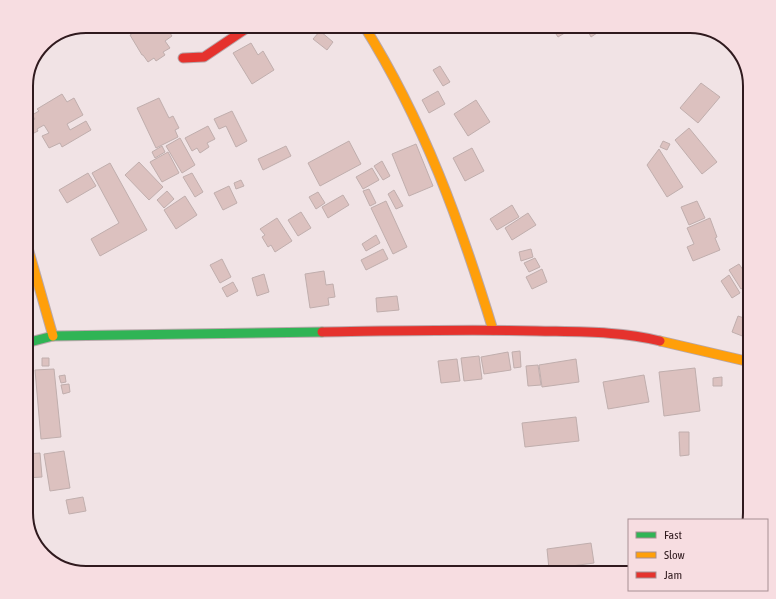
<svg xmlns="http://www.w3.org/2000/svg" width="776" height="599" viewBox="0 0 776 599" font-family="'Asap Condensed',sans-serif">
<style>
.building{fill:#dcc1bf;stroke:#c0aead}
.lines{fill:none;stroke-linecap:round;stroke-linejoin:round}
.fast-casing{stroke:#b9a8ab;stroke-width:11}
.slow-casing{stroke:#b9a8ab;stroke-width:11}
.jam-casing{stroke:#b9a8ab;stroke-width:11}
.fast{stroke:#30b455;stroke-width:9}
.slow{stroke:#ff9f0a;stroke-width:9}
.jam{stroke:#e5322d;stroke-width:9}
.rim{fill:none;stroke:#301a1e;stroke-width:2}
</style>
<rect width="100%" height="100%" fill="#f1e3e5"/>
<!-- building -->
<path class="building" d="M144 26H165L172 36 165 41 170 48 163 52 165 55 156 61 154 58 148 62 143 55H142L130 35Z
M430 26H441L433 31Z
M562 26H565L568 31 558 37 554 31Z
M591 26H601L603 29 591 37 587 29Z
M320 31 333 42 327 50 313 39Z
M251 43 258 55 263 51 274 70 252 84 233 53Z
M440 66 450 82 443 86 433 70Z
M701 83 720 97 698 123 680 108Z
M438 91 445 104 429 113 422 100Z
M62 94 67 102 74 98 83 115 67 124 70 130 86 121 91 130 62 147 60 143 49 148 42 136 49 133 44 125 37 129 38 131 28 136 26 132V124L35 119 32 115 39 111 37 109Z
M159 98 169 118 173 116 179 128 175 130 178 137 156 148 137 108Z
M476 100 490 122 468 136 454 114Z
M232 111 247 141 236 147 226 126 219 129 214 119Z
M208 126 215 139 207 143 209 147 200 153 197 148 192 151 185 138Z
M689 128 717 162 702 174 675 140Z
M180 138 195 165 182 173 166 146Z
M349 141 361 164 320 186 308 163Z
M663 141 670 144 667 150 660 147Z
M416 144 433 186 409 196 392 154Z
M162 146 165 152 155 158 152 152Z
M286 146 291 156 263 170 258 159Z
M472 148 484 171 465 181 453 158Z
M659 149 683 187 667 197 647 165Z
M168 152 179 173 162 182 150 162Z
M382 161 390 176 383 180 374 166Z
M139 162 163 187 149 200 125 175Z
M110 163 147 230 100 256 91 239 119 223 92 173Z
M372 168 379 180 363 189 356 177Z
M88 173 96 186 67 203 59 190Z
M192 173 203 192 195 197 183 177Z
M241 180 244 186 236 189 234 183Z
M229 186 237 203 223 210 214 193Z
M369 189 376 203 370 206 363 191Z
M394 190 403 206 396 209 388 194Z
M167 191 174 199 164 208 157 200Z
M318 192 325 203 316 209 309 197Z
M343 195 349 205 328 218 322 207Z
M185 196 197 215 176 229 164 210Z
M386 201 407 247 393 254 371 208Z
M697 201 705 218 689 225 681 207Z
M512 205 519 217 497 230 490 219Z
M301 212 311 228 298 236 288 220Z
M528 213 536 225 512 240 505 228Z
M277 218 292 241 275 252 271 245 268 247 262 237 265 235 260 229Z
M710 218 717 237 715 238 720 250 693 261 687 247 694 244 687 228Z
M376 235 380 243 366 251 362 244Z
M383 249 388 259 366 270 361 260Z
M531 249 533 257 521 261 519 252Z
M535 258 540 267 529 272 524 263Z
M222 259 231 277 220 283 210 265Z
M739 264 750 280V283L741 289 729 270Z
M542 269 547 282 532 289 526 277Z
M324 271 326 285 333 284 335 297 328 298 329 305 310 308 305 274Z
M264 274 269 292 257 296 252 278Z
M729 275 740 293 732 298 721 281Z
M233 282 238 291 227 297 222 288Z
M397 296 399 310 377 312 376 298Z
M738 316 750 320V339L732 332Z
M520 351 521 367 514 368 512 352Z
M508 352 511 370 484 374 481 357Z
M479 356 482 379 464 381 461 358Z
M42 358H49V366H42Z
M457 359 460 381 441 383 438 361Z
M576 359 579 382 542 387 539 365Z
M538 365 541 385 528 386 526 366Z
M695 368 700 411 664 416 659 372Z
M54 369 61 437 41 439 35 370Z
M65 375 66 382 61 383 59 376Z
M644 375 649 402 608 409 603 382Z
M722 377V386H713V378Z
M69 384 70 392 63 394 61 385Z
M576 417 579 441 525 447 522 423Z
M679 432H689V455L680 456Z
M64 451 70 488 50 491 44 454Z
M40 453 42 477 26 478V454Z
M83 497 86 511 69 514 66 500Z
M591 543 594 563 549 569 547 549Z"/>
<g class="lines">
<!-- fast casing -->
<g class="fast-casing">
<path id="fast" d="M26 343 53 336 322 332"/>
</g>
<!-- slow casing -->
<g class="slow-casing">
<path id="slow" d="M364 26C424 122 460 222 493 330
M26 241 53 336
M660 341 750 362"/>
</g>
<!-- jam casing -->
<g class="jam-casing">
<path id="jam" d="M183 58 204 57 250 26
M322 332C393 331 465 329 537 331 578 332 620 331 660 341"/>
</g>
<!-- fast -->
<use href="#fast" class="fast"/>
<!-- slow -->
<use href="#slow" class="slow"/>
<!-- jam -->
<use href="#jam" class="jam"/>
</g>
<!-- crop -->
<path d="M0 0H776V599H0ZM86 33H690A53 53 0 0 1 743 86V513A53 53 0 0 1 690 566H86A53 53 0 0 1 33 513V86A53 53 0 0 1 86 33Z" fill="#f7dde1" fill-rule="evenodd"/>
<path class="rim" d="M86 33H690A53 53 0 0 1 743 86V513A53 53 0 0 1 690 566H86A53 53 0 0 1 33 513V86A53 53 0 0 1 86 33Z"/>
<!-- legend -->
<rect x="628" y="519" width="140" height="72" fill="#f7dde1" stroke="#a78f93"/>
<rect x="636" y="532" width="20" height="6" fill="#30b455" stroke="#a78f93"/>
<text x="664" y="539" font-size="12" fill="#301a1e">Fast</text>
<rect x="636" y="552" width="20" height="6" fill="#ff9f0a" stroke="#a78f93"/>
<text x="664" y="559" font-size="12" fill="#301a1e">Slow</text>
<rect x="636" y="572" width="20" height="6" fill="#e5322d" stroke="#a78f93"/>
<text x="664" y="579" font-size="12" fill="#301a1e">Jam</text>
</svg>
